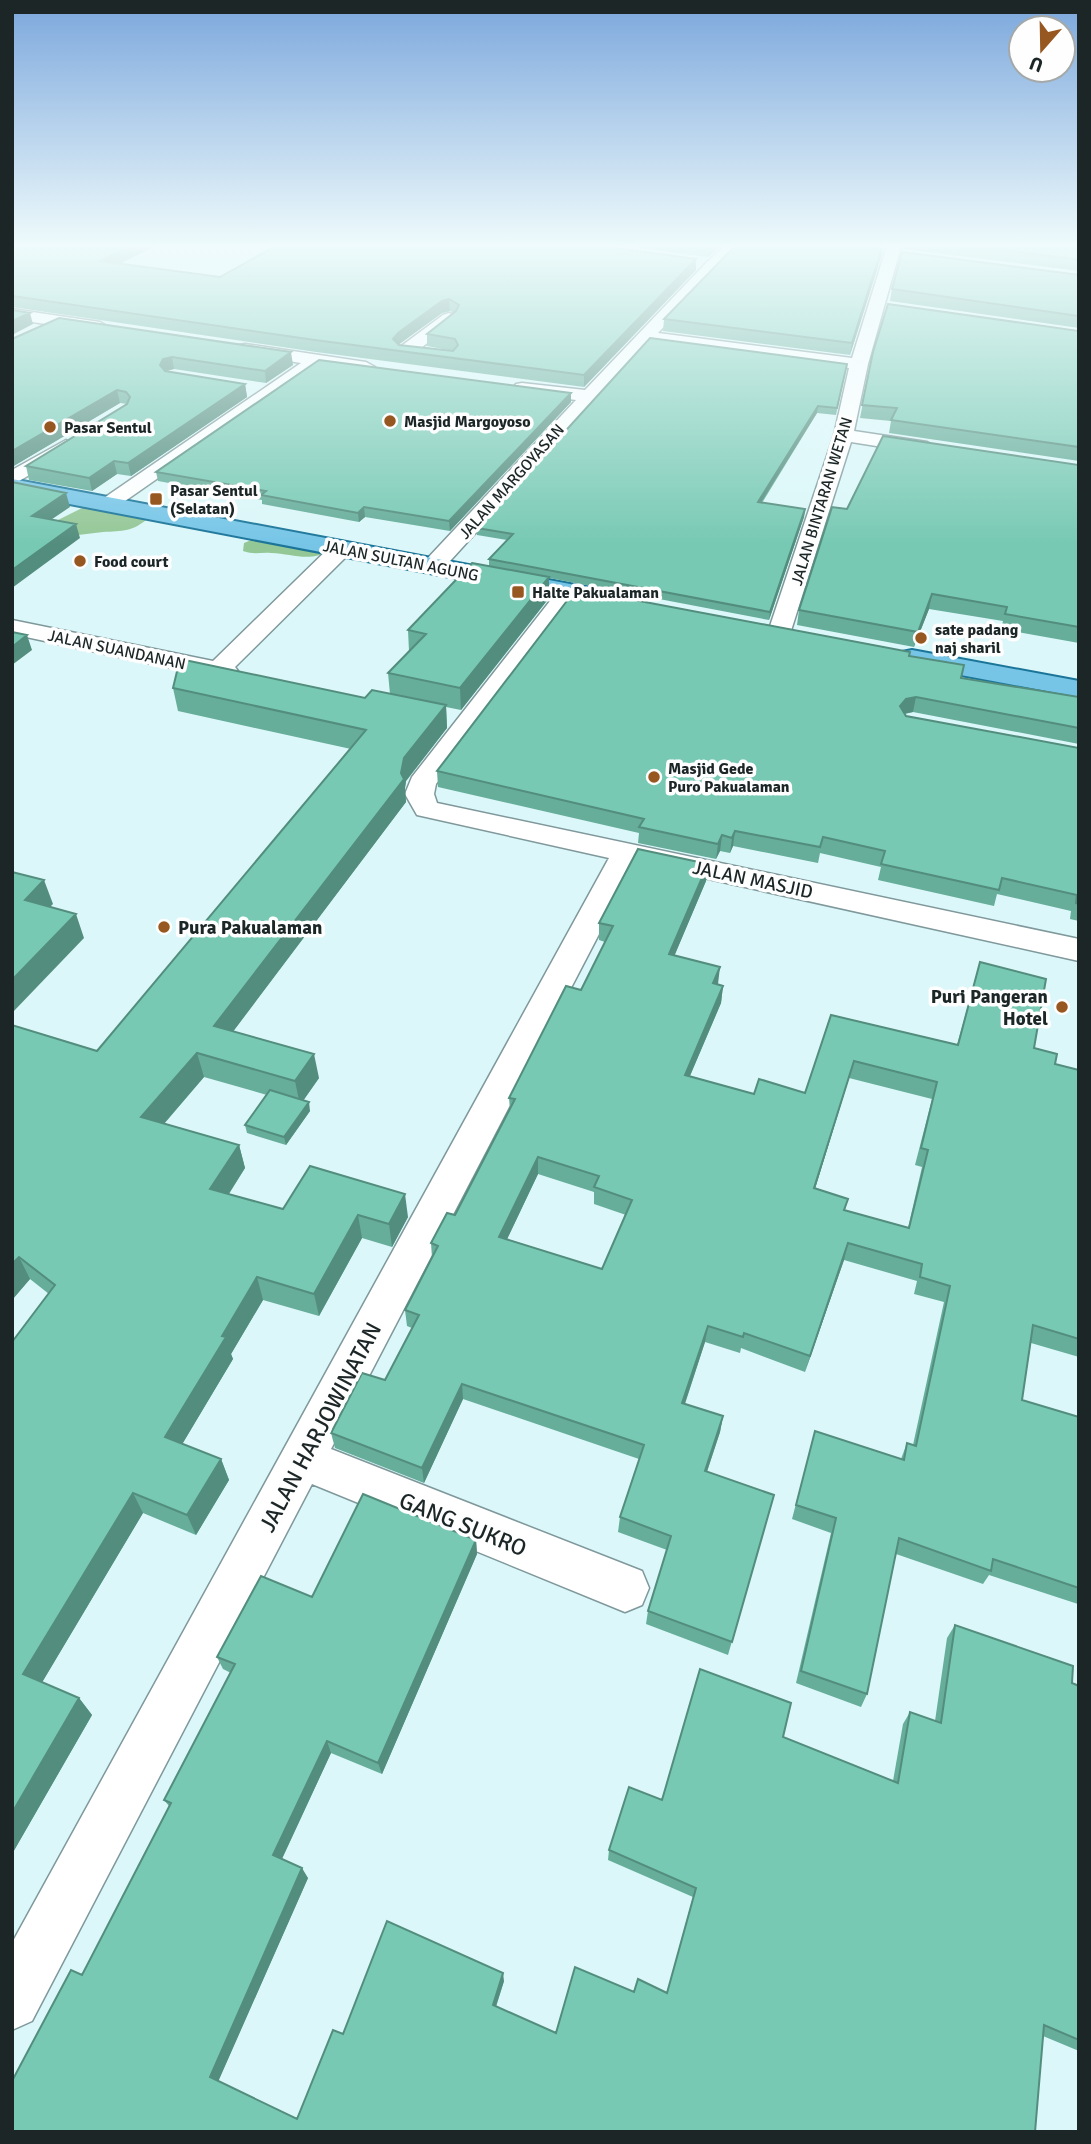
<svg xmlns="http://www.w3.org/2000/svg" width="1091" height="2144" viewBox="0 0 1091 2144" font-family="Signika,sans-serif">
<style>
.forest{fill:#94c796}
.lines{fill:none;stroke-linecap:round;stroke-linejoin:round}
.street-casing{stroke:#7f989b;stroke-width:3}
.primary-casing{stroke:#1b7599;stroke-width:4}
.street{fill:#fff;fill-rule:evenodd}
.primary{fill:#76c5e7;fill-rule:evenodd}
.wall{fill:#66ad9a;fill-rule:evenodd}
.shaded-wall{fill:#538d7d}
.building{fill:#77c9b3;stroke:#538d7d;stroke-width:2;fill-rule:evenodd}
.poi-dot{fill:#975720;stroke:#fefefe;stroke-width:2.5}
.labels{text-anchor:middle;stroke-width:7;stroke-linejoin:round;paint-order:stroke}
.far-poi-label{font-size:16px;font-weight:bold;fill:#1c2627;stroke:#fefefe;text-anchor:start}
.far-street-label{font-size:16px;fill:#1c2627;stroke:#fefefe}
.street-label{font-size:19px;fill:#1c2627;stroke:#fefefe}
.poi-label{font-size:19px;font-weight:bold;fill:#1c2627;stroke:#fefefe;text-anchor:start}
.near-street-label{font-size:23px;fill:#1c2627;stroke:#fefefe}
</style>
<rect width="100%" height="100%" fill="#dbf7f9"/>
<!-- forest -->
<path class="forest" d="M103 507 149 517C134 532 122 531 103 532 92 533 81 535 69 536L54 522 82 508Z
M256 538 332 549C311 563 294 554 271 553 261 552 254 555 243 551L244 543Z"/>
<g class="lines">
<!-- street casing -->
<g class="street-casing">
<path id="street" d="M727 244H743L658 333 852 358 886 249 889 244H904L900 250 868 364 854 431 927 442 937 448 927 454 851 442 789 637 780 639 771 637 768 632 834 435 849 368 649 342 441 571H425L422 566 425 561 576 400 516 392 513 388 516 384 522 383 585 390 707 262Z
M12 309 100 322 108 327 100 332 12 319Z
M449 313 455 315 457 318 455 321 421 348 450 353 453 357 450 361 444 362 400 355 397 351 400 347 443 315Z
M245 344 366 362 375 367 366 372 320 365 115 508H101L97 504 101 500 301 363 239 353 236 349 239 345Z
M66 440 76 446 73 450 12 485V470Z
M342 541 350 543 353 548 350 553 235 667 238 671 234 676 218 678 12 634V620L213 661 334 543Z
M569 585 577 587 581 592 436 784 434 794 437 803 1079 939V961L636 863 331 1449 642 1571 649 1588 642 1605 625 1612 312 1484 32 2021 12 2030V1943L609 858 417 815 405 794 412 777 561 587Z"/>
</g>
<!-- primary casing -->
<g class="primary-casing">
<path id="primary" d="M12 479 623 594 632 597 636 602 632 607 623 610 12 493Z
M912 650 1079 681V697L902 664 898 658 902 652Z"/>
</g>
<!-- street -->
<use href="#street" class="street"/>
<!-- primary -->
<use href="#primary" class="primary"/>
</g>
<!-- wall -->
<path class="wall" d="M12 244H159L120 264 220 277 696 259V270L584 387 316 352 12 307ZM450 311 454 313 427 334V346L453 351 398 345 442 313Z
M610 244H723L708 257Z
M905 244H1079V271L904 249Z
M882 254 850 355 663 331 664 319Z
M1079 275V328L890 301 892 289Z
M1079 331V461L889 433 891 421 860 418 873 352Z
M12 339 293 365 266 383 174 369 166 371 245 384 247 397 131 476 117 474 92 491 29 480 26 466 127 404 120 403 12 467Z
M847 364 836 415 817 413 762 503 805 509 804 517 769 620 549 578V598L461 710 446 707 447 728 406 781 405 788 406 802 233 1031 319 1078 303 1101 310 1111 286 1145 247 1133 245 1125 267 1095 204 1077 164 1124 239 1145 245 1168 229 1194 283 1209 408 1217 392 1247 362 1238 319 1316 263 1300 231 1354 233 1359 182 1444 221 1459 229 1480 196 1535 143 1513 42 1682 79 1698 92 1715 12 1854V1342L49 1294 30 1279 12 1300V1025L97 1051 351 749 178 711 173 688 365 698 390 694 388 673 409 651 408 630 489 566V559L507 540 477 535V528Z
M571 393V402L450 531 365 517 359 522 262 504V500L158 481 156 472Z
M1079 465V643L1001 629 1003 621 929 609 914 647 797 625 799 610 847 509Z
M909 656 961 678 1079 697V744L913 712 905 714 906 716 1079 748V921L1070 919 1071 911 997 894 994 906 878 880 881 867 820 853 818 863 733 846 730 853 720 851 716 859 638 843 639 833 438 787 437 771Z
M708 864 706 881 674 956 718 985 723 986 721 1003 690 1076 754 1094 805 1093 831 1015 957 1045 980 962 1034 1048 1055 1064 1079 1070V1357L1031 1343 1022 1400 1079 1417V1610H1078V1604L989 1575 983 1584 896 1554 867 1694 861 1707 796 1683 831 1533 792 1519 815 1431 901 1459 907 1443 913 1445 944 1302 914 1294 917 1281 844 1260 805 1372 741 1348 740 1353 705 1342 685 1404 723 1416 720 1432 707 1472 774 1495 728 1655 646 1624 648 1611 667 1550 618 1532 620 1517 639 1459 463 1399 424 1483 335 1448 331 1433 385 1380 412 1328 407 1326 405 1310 432 1258 431 1243 455 1215 510 1110 509 1098 581 990 605 942 599 940V923ZM849 1078 932 1099 915 1165 922 1167 908 1228 845 1210 848 1199 815 1189ZM538 1174 594 1192V1204L626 1215 602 1269 507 1239Z
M476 1540 477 1554 382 1774 331 1753 282 1859 308 1878 218 2081 297 2119 343 2034 504 1981 496 2007 556 2033 634 1992H667L693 1897 608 1860 609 1850 662 1800 783 1737 893 1781 903 1724 910 1712 935 1721 947 1638 955 1625 1072 1683 1079 1686V2051L1043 2036 1035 2132H12L82 1975 169 1806 164 1800 231 1673 223 1669 217 1657 312 1597Z"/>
<!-- shaded-wall -->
<path class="shaded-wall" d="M134 244H159L102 272 100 261Z
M711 244H723L708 257 709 246Z
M883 244 882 254 850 355 852 343Z
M696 259V270L584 387V375Z
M449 299 450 311 442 313 398 345 394 351 393 339 398 333 442 301Z
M30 313 33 324 12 335V321Z
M291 352 293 365 266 383 265 371Z
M172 357 174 369 166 371 160 365 163 359Z
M245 384 247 397 131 476 128 463Z
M117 390 120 403 12 467V451Z
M571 393V402L450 531 449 521Z
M818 406 817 413 757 509 758 502Z
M114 461 117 474 92 491 89 478Z
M66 493 70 507 36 530 32 516Z
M364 507 365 517 359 522 358 513Z
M805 509 804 517 769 620 770 612Z
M76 524 80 538 12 588V570Z
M549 577V598L461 710 460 688Z
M932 594 929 609 914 647 918 632Z
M27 635 32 650 12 665V647Z
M916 697 913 712 902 714 900 706 906 699Z
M446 705 447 728 406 781 405 788 406 802 220 1049 214 1026 401 773 404 758Z
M735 831 733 846 730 853 732 838Z
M722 835 720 851 716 859 718 844Z
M708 864 706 881 668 971 669 954Z
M44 880 53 904 34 923 25 900Z
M76 914 84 938 12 1013V980Z
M720 967 718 984 713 983Z
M723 986 721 1003 683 1092 685 1075Z
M197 1053 204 1077 149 1141 141 1117Z
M314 1054 319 1078 300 1105 295 1081Z
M854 1061 849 1078 810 1205 814 1188Z
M309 1102 310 1111 286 1145 284 1137Z
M239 1145 245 1168 217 1212 210 1189Z
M538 1157V1174L500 1254 499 1237Z
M405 1194 408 1217 392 1247 389 1224Z
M358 1215 362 1238 319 1316 314 1294Z
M848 1243 844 1260 805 1372 810 1356Z
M19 1257 30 1279 12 1300V1264Z
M257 1277 263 1300 231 1354 233 1359 174 1458 165 1437 222 1336Z
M708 1326 705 1342 680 1418 682 1403Z
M462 1384 463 1399 424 1483 422 1468Z
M723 1416 720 1432 702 1486 705 1471Z
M221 1459 229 1480 196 1535 187 1515Z
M133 1493 143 1513 37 1691 23 1674Z
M476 1540 477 1554 382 1774 378 1763Z
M79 1698 92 1715 12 1854V1813Z
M327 1741 331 1753 279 1865 273 1855Z
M302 1868 308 1878 218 2082 210 2077Z
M503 1973 504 1981 494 2012 493 2005Z"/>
<!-- building -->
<path class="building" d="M12 244H134L100 261 220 277 279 244H586L696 259 584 375 315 340 12 296ZM449 299 459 305 456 311 427 334 455 339 458 345 453 351 399 345 393 339 398 333 442 301Z
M737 244H883L852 343 664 319Z
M957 244H1079V260Z
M902 252 1079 275V316L892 289Z
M888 304 1079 331V447L891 420 897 408 862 405 873 352Z
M12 310 30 313 12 321Z
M59 318 291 352 265 371 172 357 163 359 160 365 165 371 245 384 128 463 114 461 89 478 26 466 127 404 130 397 126 392 117 390 12 451V339Z
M650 338 847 364 837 408 818 406 758 502 805 509 770 612 489 559 513 534 477 528Z
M319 360 571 393 449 521 364 507 358 513 261 495 266 491 156 472Z
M883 436 1079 465V627L1005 614 1007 607 932 594 918 632 799 610 832 507 847 509Z
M12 482 66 493 32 516 76 524 12 570Z
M472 563 549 577 460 688 388 673 426 634 408 630Z
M576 589 910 652 909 656 964 665 961 678 1079 697V728L916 697 906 699 900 706 906 716 1079 748V904L1076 903 1077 895 1002 878 999 890 881 864 885 851 823 837 820 847 735 831 732 838 722 835 718 844 639 827 644 819 437 771Z
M12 632 27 635 12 647Z
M180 659 365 698 372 690 446 705 404 758 401 773 404 779 214 1026 314 1054 295 1081 197 1053 141 1117 239 1145 210 1189 283 1209 310 1166 405 1194 389 1224 358 1215 314 1294 257 1277 222 1336 226 1337 165 1437 221 1459 187 1515 133 1493 23 1674 79 1698 12 1813V1342L55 1285 19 1257 12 1264V1025L97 1051 366 730 173 688Z
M638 849 708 864 669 954 720 967 713 983 723 986 685 1075 754 1094 759 1079 805 1093 831 1015 958 1045 980 962 1046 979 1034 1048 1057 1054 1055 1064 1079 1070V1339L1033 1325 1022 1400 1079 1417V1588L993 1559 991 1571 899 1538 867 1694 801 1671 836 1518 796 1505 815 1431 904 1460 907 1443 916 1446 950 1286 920 1277 922 1264 848 1243 810 1356 744 1333 743 1337 708 1326 682 1403 723 1416 705 1471 774 1495 732 1642 648 1611 671 1536 620 1517 644 1445 462 1384 422 1468 331 1433 362 1373 385 1380 419 1315 405 1310 438 1246 431 1243 447 1213 455 1215 515 1099 509 1098 566 986 581 990 613 926 599 923ZM854 1061 937 1082 921 1148 928 1150 909 1228 844 1210 848 1199 814 1188ZM538 1157 599 1176 594 1187 632 1200 602 1269 499 1237Z
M12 872 44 880 25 900 76 914 12 980Z
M270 1090 309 1102 284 1137 245 1125Z
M363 1494 476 1540 378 1763 327 1741 273 1855 302 1868 210 2077 297 2119 333 2030 343 2034 387 1921 503 1973 493 2005 556 2033 575 1967 634 1992 638 1979 667 1993 696 1888 609 1850 629 1787 662 1800 700 1669 791 1703 783 1737 898 1783 910 1712 941 1723 955 1625 1073 1666 1072 1683 1079 1686V2040L1044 2025 1035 2132H12V2081L71 1970 82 1975 171 1803 164 1800 235 1664 217 1657 261 1576 312 1597Z"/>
<!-- sky -->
<linearGradient id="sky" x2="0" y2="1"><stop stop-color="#7ba7dc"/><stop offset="0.45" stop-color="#effbfc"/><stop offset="1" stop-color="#effbfc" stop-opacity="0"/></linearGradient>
<rect width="1091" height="545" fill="url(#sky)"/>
<!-- markers -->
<g class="poi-dot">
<circle cx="390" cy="421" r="7"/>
<circle cx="50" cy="427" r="7"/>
<rect x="149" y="492" width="14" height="14" rx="3.5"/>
<circle cx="80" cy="561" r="7"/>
<rect x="511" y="585" width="14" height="14" rx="3.5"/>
<circle cx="921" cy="638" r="7"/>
<circle cx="654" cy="777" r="7"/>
<circle cx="164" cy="927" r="7"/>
<circle cx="1062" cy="1007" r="7"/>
</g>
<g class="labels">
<!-- far-poi labels -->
<g class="far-poi-label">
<text x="404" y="427">Masjid Margoyoso</text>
<text x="64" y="433">Pasar Sentul</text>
<text x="170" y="496">Pasar Sentul<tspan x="170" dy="18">(Selatan)</tspan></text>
<text x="94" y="567">Food court</text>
<text x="532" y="598">Halte Pakualaman</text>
<text x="935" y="635">sate padang<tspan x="935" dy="18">naj sharil</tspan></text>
<text x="668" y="774">Masjid Gede<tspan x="668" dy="18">Puro Pakualaman</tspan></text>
</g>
<!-- far-street labels -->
<g class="far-street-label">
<text transform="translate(511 481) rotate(-48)" y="6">JALAN MARGOYASAN</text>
<text transform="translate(821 501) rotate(-73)" y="6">JALAN BINTARAN WETAN</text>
<text transform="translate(401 560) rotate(11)" y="6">JALAN SULTAN AGUNG</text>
<text transform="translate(117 649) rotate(12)" y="6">JALAN SUANDANAN</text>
</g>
<!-- street labels -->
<g class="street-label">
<text transform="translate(753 879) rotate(12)" y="7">JALAN MASJID</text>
</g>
<!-- poi labels -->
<g class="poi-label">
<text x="178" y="934">Pura Pakualaman</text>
<text x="1048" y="1003" text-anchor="end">Puri Pangeran<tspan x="1048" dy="22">Hotel</tspan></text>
</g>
<!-- near-street labels -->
<g class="near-street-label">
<text transform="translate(320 1427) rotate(-62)" y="8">JALAN HARJOWINATAN</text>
<text transform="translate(463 1524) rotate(22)" y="8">GANG SUKRO</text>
</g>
</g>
<!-- border -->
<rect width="1091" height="2144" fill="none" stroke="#1c2627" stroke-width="28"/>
<!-- north arrow -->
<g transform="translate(1042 49) rotate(200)"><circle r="33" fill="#fefefe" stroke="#a4a8a8" stroke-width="2"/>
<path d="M0-5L12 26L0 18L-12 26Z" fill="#975720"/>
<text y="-10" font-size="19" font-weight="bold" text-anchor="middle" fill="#1c2627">U</text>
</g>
</svg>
